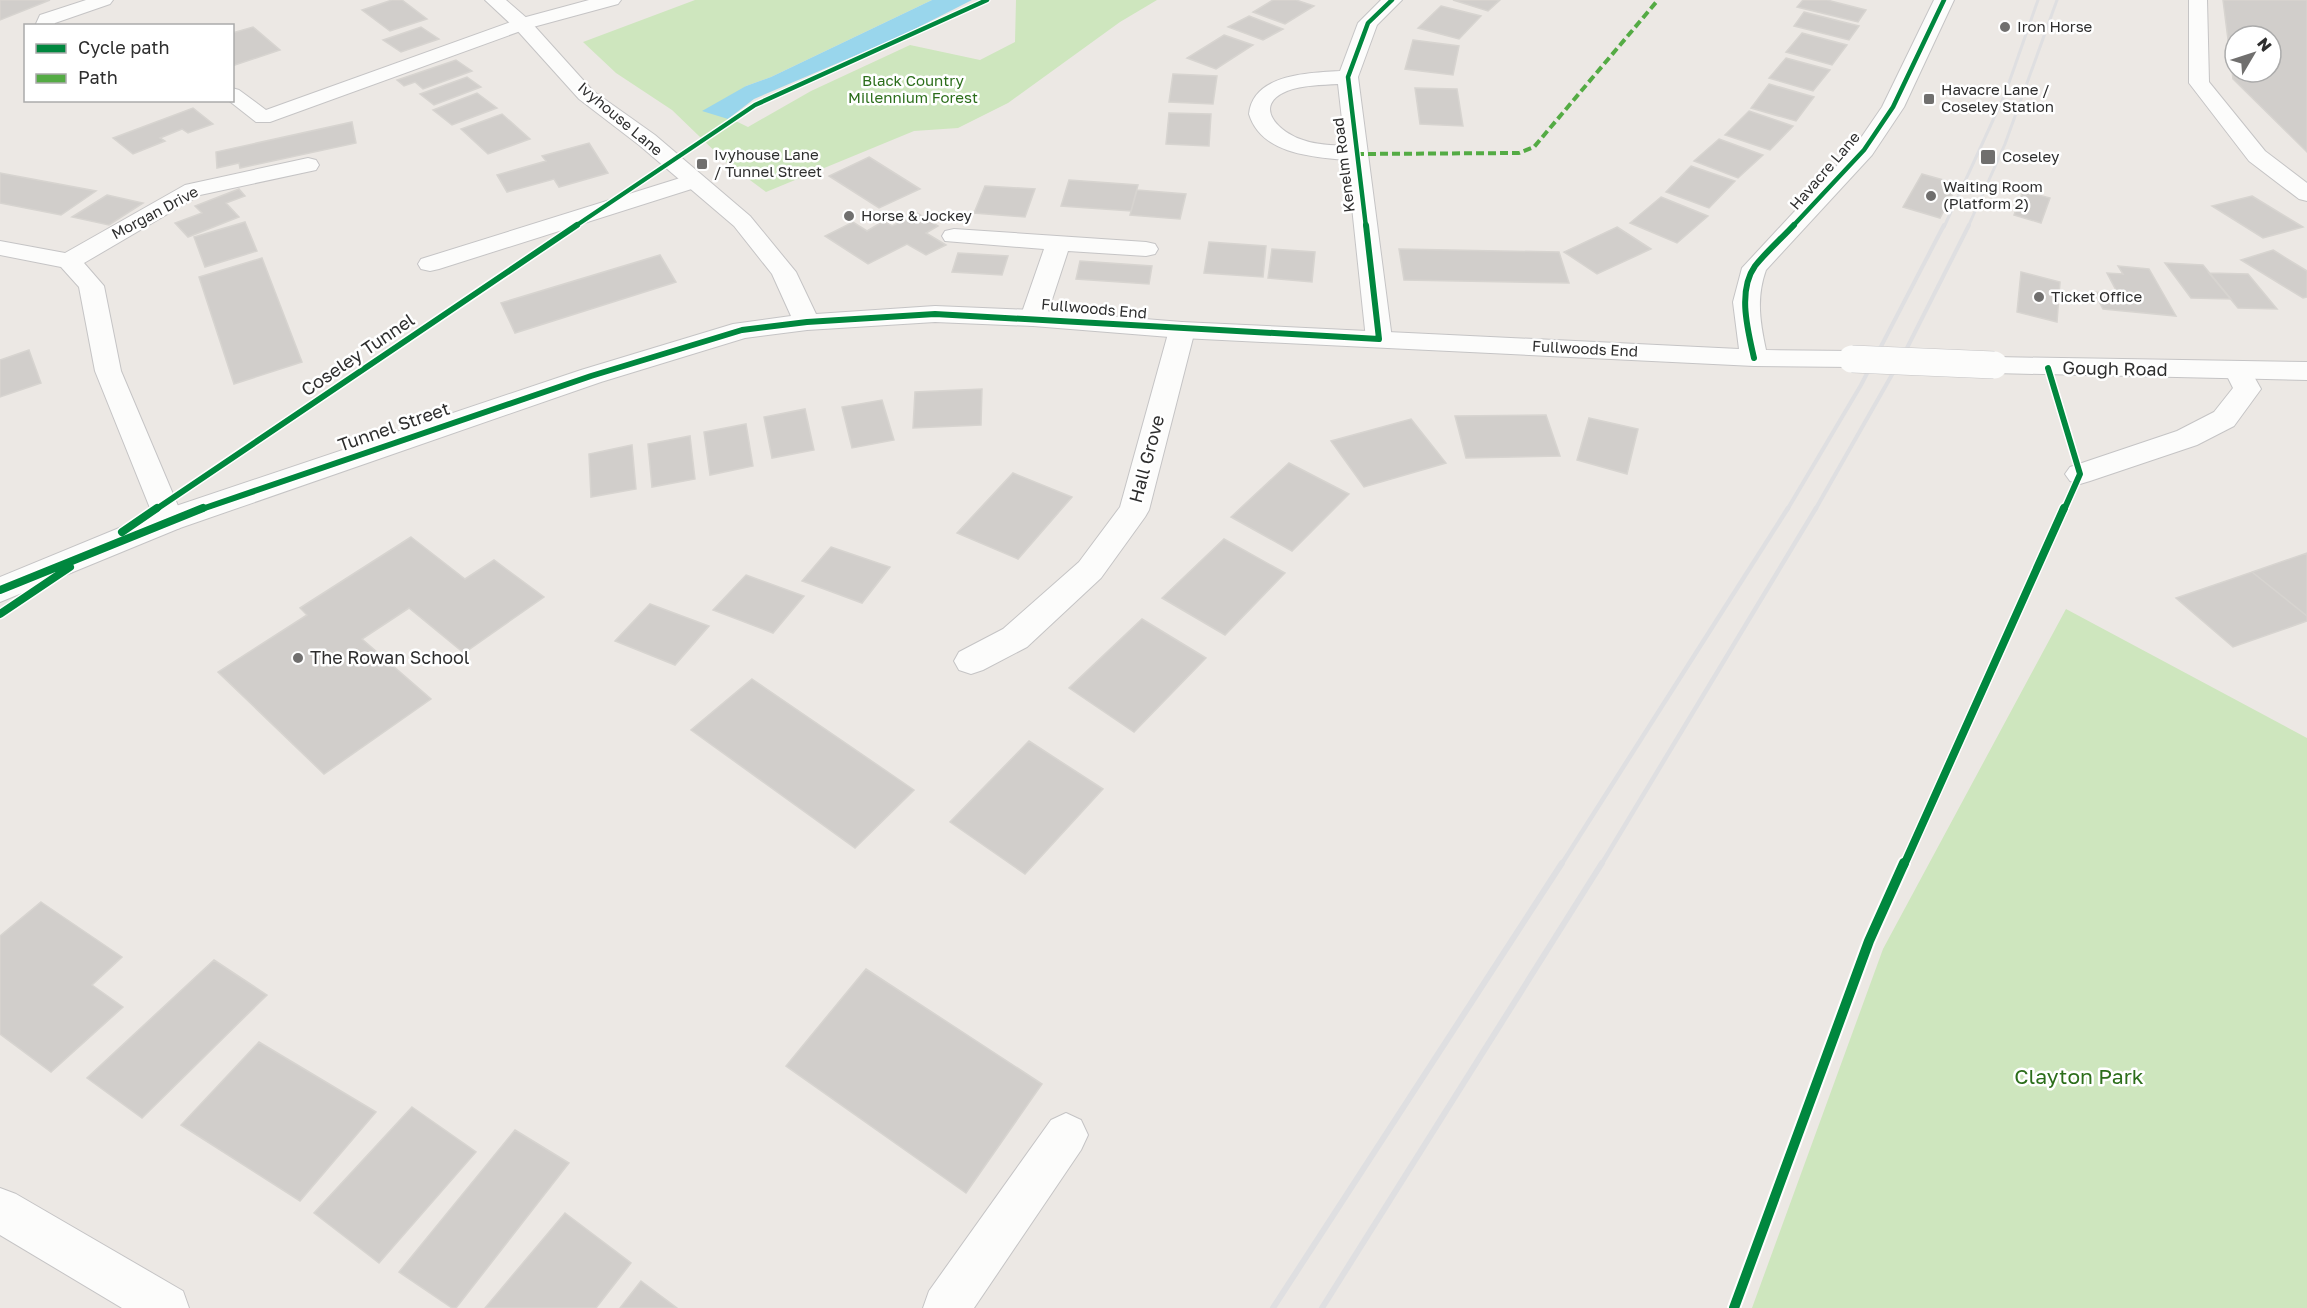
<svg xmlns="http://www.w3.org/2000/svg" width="2307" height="1308" viewBox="0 0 2307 1308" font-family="'Golos Text',sans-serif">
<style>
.green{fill:#cee6be}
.water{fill:#99d6ec}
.building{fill:#d1cecb;stroke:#d7d4d0;stroke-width:1.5;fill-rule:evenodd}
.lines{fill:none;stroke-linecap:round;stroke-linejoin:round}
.lane-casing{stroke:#c5c4c5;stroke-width:2}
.street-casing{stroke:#c5c4c5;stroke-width:2}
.secondary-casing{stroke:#c5c4c5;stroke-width:2}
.lane{fill:#fcfcfb;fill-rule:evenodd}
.street{fill:#fcfcfb;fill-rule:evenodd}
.secondary{fill:#fcfcfb;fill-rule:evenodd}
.rail-far3{stroke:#dfdfe1;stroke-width:3}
.rail-far2{stroke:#dfdfe1;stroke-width:4}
.rail-far1{stroke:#dfdfe1;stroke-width:4.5}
.rail{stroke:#dfdfe1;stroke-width:6}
.secondary-bridge-casing{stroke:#c5c4c5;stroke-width:28;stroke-linecap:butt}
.secondary-bridge{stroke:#fcfcfb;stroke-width:27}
.quiet{stroke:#54ab44;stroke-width:4;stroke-dasharray:8 4;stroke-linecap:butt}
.cycleway-far3-casing{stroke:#fff;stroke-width:7}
.cycleway-far2-casing{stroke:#fff;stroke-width:9}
.cycleway-far1-casing{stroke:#fff;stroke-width:11}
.cycleway-casing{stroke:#fff;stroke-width:14}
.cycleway-far3{stroke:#00873e;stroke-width:4.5}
.cycleway-far2{stroke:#00873e;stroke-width:6}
.cycleway-far1{stroke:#00873e;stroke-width:8}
.cycleway{stroke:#00873e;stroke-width:10}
.poi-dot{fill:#706f6e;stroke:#fff;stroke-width:2}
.labels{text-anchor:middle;stroke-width:5;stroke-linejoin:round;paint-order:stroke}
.far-poi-label{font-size:15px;fill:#2e2e2e;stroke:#fff;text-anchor:start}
.far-park-label{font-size:15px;fill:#2c6e1b;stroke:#fff}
.far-street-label{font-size:15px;fill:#2e2e2e;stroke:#fff}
.street-label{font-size:18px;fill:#2e2e2e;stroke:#fff}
.poi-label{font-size:18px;fill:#2e2e2e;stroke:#fff;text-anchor:start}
.near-park-label{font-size:21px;fill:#2c6e1b;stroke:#fff}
</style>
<rect width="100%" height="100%" fill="#ece8e4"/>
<!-- green -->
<path class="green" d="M695 0H932L771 77 746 86 717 112 748 127 811 91 910 45 980 60 1015 42 1016 0H1157L1120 22 1008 103 958 128 914 131 766 192 727 163 672 110 616 73 583 42Z
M2066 609 2307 738V1308H1752L1883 949Z"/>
<!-- water -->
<path class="water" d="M932 0H972L901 36 754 99 728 119 702 111 746 86 771 77Z"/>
<!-- building -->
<path class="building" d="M0 0H50L0 20Z
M392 0H402L427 19 390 31 362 10Z
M1273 0H1296L1314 6 1285 24 1253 12Z
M1453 0H1500L1488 11Z
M1803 0H1827L1866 10 1858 22 1797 7Z
M2223 0H2307V152L2233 79ZM2235 36H2271V72H2235Z
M1441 6 1481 16 1459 39 1418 28Z
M1804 12 1859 26 1849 40 1794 26Z
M1249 16 1283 29 1263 40 1228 27Z
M253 27 280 50 232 66V33Z
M421 27 439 39 401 52 383 40Z
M1802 33 1847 45 1832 65 1786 52Z
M1224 35 1253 45 1216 69 1187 58Z
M1413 40 1459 46 1453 75 1405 69Z
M1786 58 1830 70 1813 91 1769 78Z
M456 60 472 71 423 89 415 82 404 86 397 80Z
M1173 74 1217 76 1213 104 1169 102Z
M467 77 481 87 434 105 420 94Z
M1769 84 1814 97 1796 121 1751 108Z
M1415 88 1457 89 1463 126 1420 124Z
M477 93 497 108 452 125 433 110Z
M193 108 213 124 188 133 182 129 160 138 165 141 133 154 113 138Z
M1749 111 1793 126 1770 150 1725 135Z
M1169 113 1211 114 1209 146 1166 144Z
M502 114 530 139 488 154 461 129Z
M352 122 356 143 240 168 239 163 217 168 216 152Z
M1719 139 1763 155 1738 178 1694 161Z
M589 143 608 173 559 187 554 179 507 192 497 175 546 161 542 156Z
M869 157 920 189 879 208 829 176Z
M1691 166 1735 181 1709 208 1666 192Z
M0 173 96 191 61 215 0 203Z
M1922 174 1958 184 1940 218 1903 207Z
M1069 180 1138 185 1131 211 1061 206Z
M985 186 1035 189 1025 217 974 213Z
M239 189 245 196 226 203 239 217 188 237 175 223 202 213 195 206Z
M1137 190 1186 194 1180 219 1130 215Z
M2023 191 2050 198 2041 223 2014 215Z
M107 195 143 203 109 225 72 217Z
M2252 196 2303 227 2263 238 2212 206Z
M1661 197 1708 216 1677 243 1630 223Z
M917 213 938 226 926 233 946 245 926 255 907 244 868 264 825 236 853 222 867 231 884 221 892 226Z
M245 222 257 251 205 267 194 237Z
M1617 227 1651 249 1597 274 1564 252Z
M1209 242 1266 246 1263 277 1204 273Z
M1272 249 1315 252 1312 282 1268 278Z
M1399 249 1559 252 1569 283 1404 280Z
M2273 250 2307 271V297L2303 298 2241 260Z
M958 253 1008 256 1002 275 952 272Z
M660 255 676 282 515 333 501 303Z
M262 258 302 362 234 384 199 277Z
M1080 261 1152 266 1149 284 1076 279Z
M2165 263 2203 265 2231 299 2191 298Z
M2118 266 2149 269 2176 316 2103 309 2094 292 2118 294 2107 273 2123 274Z
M2021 272 2060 282 2057 322 2017 312Z
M2209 273 2248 274 2277 309 2238 308Z
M29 350 41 383 0 397V360Z
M982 389 981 425 913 428 915 392Z
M882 400 894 440 852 448 842 407Z
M805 409 814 450 772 458 764 417Z
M1546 415 1560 456 1466 458 1455 416Z
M1589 418 1638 429 1627 474 1577 460Z
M1411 419 1446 463 1364 487 1331 441Z
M746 424 753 466 710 475 704 432Z
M690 436 695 479 652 487 648 444Z
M632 445 636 489 591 497 589 454Z
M1289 463 1349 494 1292 551 1231 517Z
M1013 473 1072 497 1018 559 957 533Z
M411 537 465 579 494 560 544 597 464 653 409 608 362 639 431 699 324 774 218 672 307 615 300 608Z
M1224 539 1285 573 1225 635 1162 598Z
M831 547 890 567 862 603 802 581Z
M2307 553V616L2252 572Z
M2252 572 2307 616V621L2233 647 2176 598Z
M746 575 804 596 773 633 713 610Z
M650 604 709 626 675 665 615 641Z
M1142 619 1206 658 1134 732 1069 688Z
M752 679 914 790 855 848 691 730Z
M1029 741 1103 789 1025 874 950 822Z
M41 902 122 957 92 985 123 1007 51 1072 0 1034V936Z
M214 960 267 995 142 1118 87 1078Z
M866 969 1042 1084 966 1193 786 1066Z
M259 1042 376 1112 300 1201 181 1125Z
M412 1107 476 1152 379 1263 314 1213Z
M515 1130 569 1163 456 1308H452L399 1272Z
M565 1213 631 1263 596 1308H485Z
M641 1281 677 1308H620Z"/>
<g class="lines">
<!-- lane casing -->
<g class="lane-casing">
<path id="lane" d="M86 0H113L110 4 55 23 54 26H35L40 15Z
M2189 0H2207L2209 82 2265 151 2307 183V201L2299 199 2249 161 2189 83Z
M522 18 531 24 529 28 270 122H256L228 100H232V88L239 90 266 110Z"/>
</g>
<!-- street casing -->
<g class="street-casing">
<path id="street" d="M589 0H621L618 4 522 30 512 24 515 20Z
M1381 0H1402L1377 25 1358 77 1392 339 1388 345 1379 347 1370 345 1366 339 1347 160C1312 157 1261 154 1249 114 1253 74 1308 73 1340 71L1358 23ZM1338 84 1345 146C1331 145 1317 145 1303 140 1280 133 1251 106 1287 91 1303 85 1321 85 1338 84Z
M308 158 316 160 319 165 316 170 200 195 84 263 104 286 121 371 184 520 180 528 169 531 158 528 95 371 79 287 61 267 0 255V241L65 253 185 185Z
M693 174 701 176 704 181 701 186 439 269 430 271 421 269 418 264 421 259Z
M954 229 1146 242 1155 244 1158 249 1155 254 1146 256 1068 251 1046 318 1042 324 1033 326 1024 324 1020 318 1044 249 945 241 942 236 945 231Z
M1182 322 1191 324 1195 330 1149 510 1145 517 1101 578 1027 647 983 670 971 674 959 670 954 661 959 652 1003 629 1079 562 1120 507 1169 330 1173 324Z
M2237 361 2247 364 2261 389 2234 426 2197 445 2090 481 2080 484 2070 481 2065 474 2070 467 2177 431 2214 412 2233 388 2224 370 2227 364Z
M1066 1113 1081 1120 1088 1135 1081 1150 974 1308H923L929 1291 1051 1120Z
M0 1188 16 1194 183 1291 189 1308H122L0 1235Z"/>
</g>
<!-- secondary casing -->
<g class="secondary-casing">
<path id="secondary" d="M485 0H506L529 20 593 91 655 135 750 216 796 272 816 314 935 306 1033 310 1182 322 1739 349 1733 302 1742 268 1856 145 1882 107 1934 0H1954L1904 107 1872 155 1766 270C1756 298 1760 322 1766 350L1852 351 1861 353 1865 359 1861 365 1852 367 1754 366 1182 338 1033 326 935 322 807 330 745 338 601 382 180 528 0 602V577L158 512 581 370 733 324 791 316 772 274 734 226 639 145 579 99 515 28Z
M1994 357 2307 362V380L1994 373 1985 371 1981 365 1985 359Z"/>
</g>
<!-- lane -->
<use href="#lane" class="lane"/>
<!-- street -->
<use href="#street" class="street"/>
<!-- secondary -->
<use href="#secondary" class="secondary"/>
<!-- rail-far3 -->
<path class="rail-far3" d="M1944 227 2005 94 2038 0
M1968 227 2005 144 2057 0"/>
<!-- rail-far2 -->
<path class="rail-far2" d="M1787 510 1861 385 1944 225
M1815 510 1906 350 1969 225"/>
<!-- rail-far1 -->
<path class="rail-far1" d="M1561 865 1788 508
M1601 865 1816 508"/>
<!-- rail -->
<path class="rail" d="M1273 1308 1562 863
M1322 1308 1602 863"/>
<!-- secondary-bridge casing -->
<g class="secondary-bridge-casing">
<path id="secondary-bridge" d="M1852 359 1994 365"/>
</g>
<!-- secondary-bridge -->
<use href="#secondary-bridge" class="secondary-bridge"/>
<!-- quiet -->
<path class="quiet" d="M1356 154 1519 153 1534 147 1658 0"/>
<!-- cycleway-far3 casing -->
<g class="cycleway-far3-casing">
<path id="cycleway-far3" d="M574 227 755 105 987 0
M1366 227 1348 77 1368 23 1392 0
M1792 227 1864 150 1893 107 1944 0"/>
</g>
<!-- cycleway-far2 casing -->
<g class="cycleway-far2-casing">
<path id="cycleway-far2" d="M1754 358C1748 331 1737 291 1755 266 1766 252 1781 239 1794 225
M2048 368 2080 474 2064 510
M155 510 577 225
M199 510 591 376 742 330 807 322 935 314 1379 339 1366 225"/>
</g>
<!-- cycleway-far1 casing -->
<g class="cycleway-far1-casing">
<path id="cycleway-far1" d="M122 532 157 508
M0 590 203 508
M0 614 70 567
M1904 865 2064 508"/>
</g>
<!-- cycleway casing -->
<g class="cycleway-casing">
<path id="cycleway" d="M1734 1308 1869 941 1904 863"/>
</g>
<!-- cycleway-far3 -->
<use href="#cycleway-far3" class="cycleway-far3"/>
<!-- cycleway-far2 -->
<use href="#cycleway-far2" class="cycleway-far2"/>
<!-- cycleway-far1 -->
<use href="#cycleway-far1" class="cycleway-far1"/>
<!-- cycleway -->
<use href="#cycleway" class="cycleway"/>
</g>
<!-- markers -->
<g class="poi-dot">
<circle cx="2005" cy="27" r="6"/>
<rect x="1923" y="93" width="12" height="12" rx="3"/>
<rect x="1980" y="149" width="16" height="16" rx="3"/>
<rect x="696" y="158" width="12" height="12" rx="3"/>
<circle cx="1931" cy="196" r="6"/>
<circle cx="849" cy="216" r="6"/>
<circle cx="2039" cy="297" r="6"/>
<circle cx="298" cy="658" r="6"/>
</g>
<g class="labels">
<!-- far-poi labels -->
<g class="far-poi-label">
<text x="2017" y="32">Iron Horse</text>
<text x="1941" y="95">Havacre Lane /<tspan x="1941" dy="17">Coseley Station</tspan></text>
<text x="714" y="160">Ivyhouse Lane<tspan x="714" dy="17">/ Tunnel Street</tspan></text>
<text x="2002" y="162">Coseley</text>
<text x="1943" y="192">Waiting Room<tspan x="1943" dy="17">(Platform 2)</tspan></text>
<text x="861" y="221">Horse &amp; Jockey</text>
<text x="2051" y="302">Ticket Office</text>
</g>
<!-- far-park labels -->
<g class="far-park-label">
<text x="913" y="86">Black Country<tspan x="913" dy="17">Millennium Forest</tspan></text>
</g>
<!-- far-street labels -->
<g class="far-street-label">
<text transform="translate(620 119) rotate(40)" y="5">Ivyhouse Lane</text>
<text transform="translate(1344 165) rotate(-97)" y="5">Kenelm Road</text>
<text transform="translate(1825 171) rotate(-49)" y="5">Havacre Lane</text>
<text transform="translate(155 213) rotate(-28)" y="5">Morgan Drive</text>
<text transform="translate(1094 309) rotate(5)" y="5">Fullwoods End</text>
<text transform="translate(1585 349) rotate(3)" y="5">Fullwoods End</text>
</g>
<!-- street labels -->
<g class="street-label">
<text transform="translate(358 355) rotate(-34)" y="6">Coseley Tunnel</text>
<text transform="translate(2115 369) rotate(1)" y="6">Gough Road</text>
<text transform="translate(394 427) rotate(-19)" y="6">Tunnel Street</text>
<text transform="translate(1147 459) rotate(-75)" y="6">Hall Grove</text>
</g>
<!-- poi labels -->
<g class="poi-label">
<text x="310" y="664">The Rowan School</text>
</g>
<!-- near-park labels -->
<g class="near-park-label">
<text x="2079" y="1084">Clayton Park</text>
</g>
</g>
<!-- legend -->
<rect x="24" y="24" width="210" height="78" fill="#ffffff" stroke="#ababab" stroke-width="1.5"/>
<rect x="36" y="44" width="30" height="9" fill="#00873e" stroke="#ababab" stroke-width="1.5"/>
<text x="78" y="54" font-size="18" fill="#2e2e2e">Cycle path</text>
<rect x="36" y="74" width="30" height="9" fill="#54ab44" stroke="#ababab" stroke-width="1.5"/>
<text x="78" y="84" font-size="18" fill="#2e2e2e">Path</text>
<!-- north arrow -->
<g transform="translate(2253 54) rotate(51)"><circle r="28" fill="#ffffff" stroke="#ababab" stroke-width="1.5"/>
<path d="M0-4.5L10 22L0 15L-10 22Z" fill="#706f6e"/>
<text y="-9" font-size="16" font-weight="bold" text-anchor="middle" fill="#2e2e2e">N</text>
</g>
</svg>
